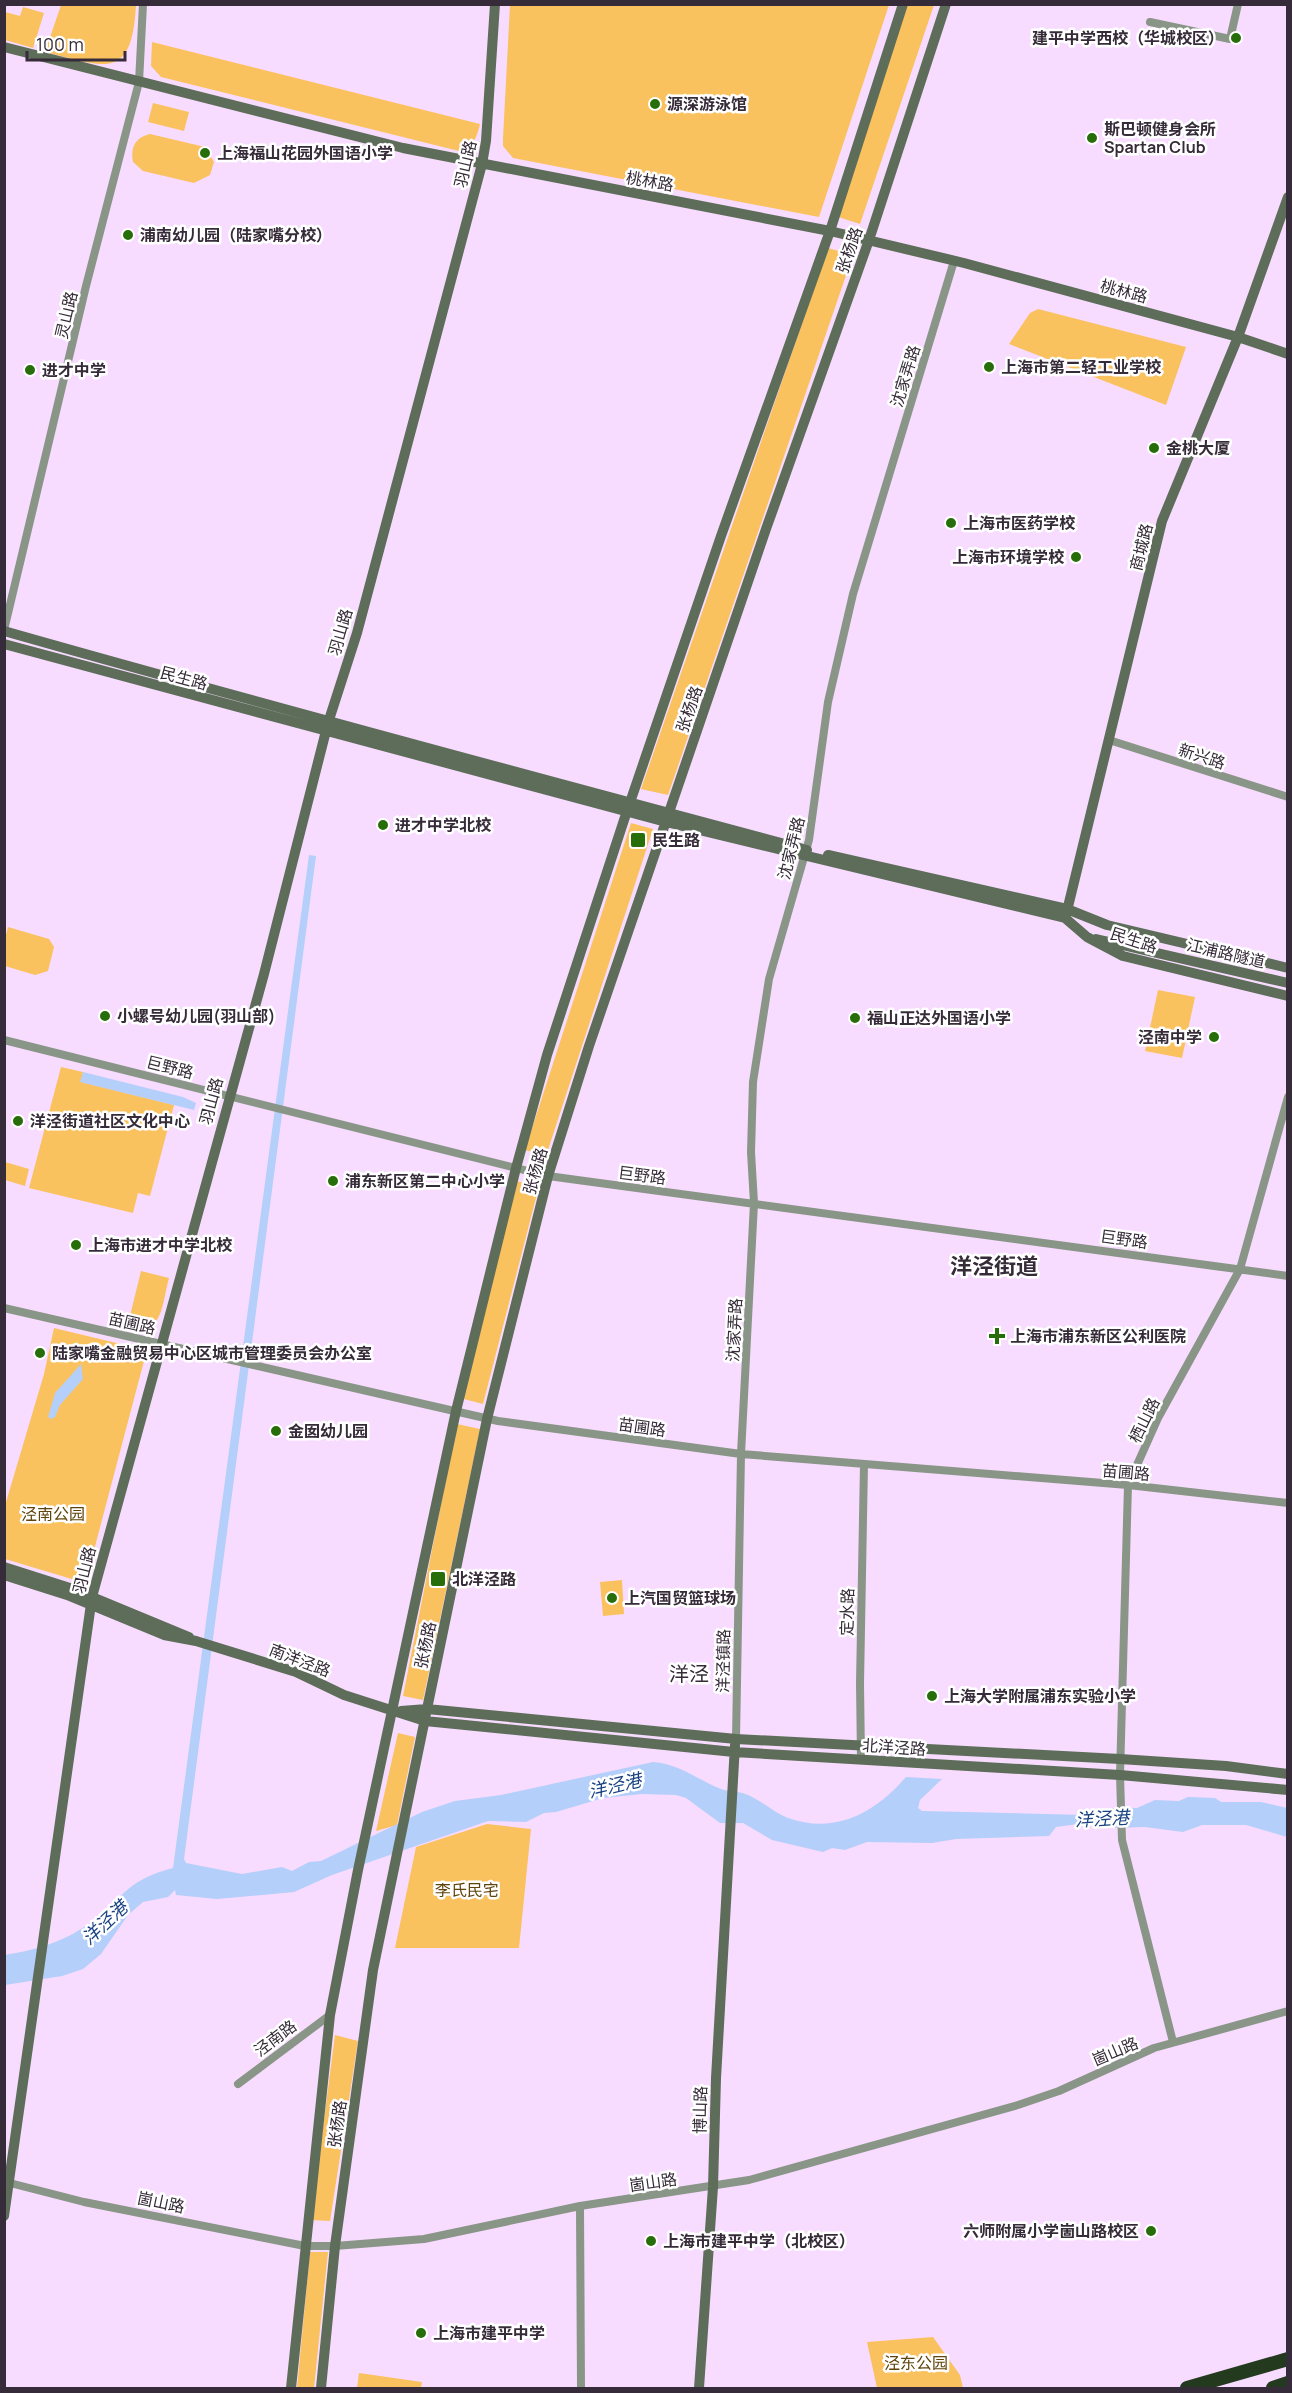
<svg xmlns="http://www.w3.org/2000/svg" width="1292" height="2393" viewBox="0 0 1292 2393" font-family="Manrope,'Noto Sans SC',sans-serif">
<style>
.green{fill:#fac15f}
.water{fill:#b4cffa}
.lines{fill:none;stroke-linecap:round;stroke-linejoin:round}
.street{stroke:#899586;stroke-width:8}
.secondary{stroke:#5d6d59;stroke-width:10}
.highway{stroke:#243a1f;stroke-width:14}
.poi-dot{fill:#276e0a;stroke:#fff;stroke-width:2}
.labels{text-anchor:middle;stroke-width:5;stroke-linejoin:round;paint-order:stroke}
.poi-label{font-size:16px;font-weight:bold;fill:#362b38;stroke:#fff;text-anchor:start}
.street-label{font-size:16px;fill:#362b38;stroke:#fff}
.park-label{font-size:16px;fill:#60440b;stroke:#fff}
.water-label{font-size:18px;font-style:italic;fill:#184282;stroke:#fff}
.quarter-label{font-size:20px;fill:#362b38;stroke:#fff}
.district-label{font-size:22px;font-weight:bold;fill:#362b38;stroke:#fff}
</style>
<rect width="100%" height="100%" fill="#f8dcff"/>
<!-- green -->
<path class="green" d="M61 5H136C132 82 105 67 45 52Z
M510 5V4L889 5 819 217 513 158 503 146V138Z
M907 5H934L860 224 835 216Z
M23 7 44 13 33 48 5 40V12L20 16Z
M152 42 480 124C477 137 473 148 459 151L161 77 151 66Z
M153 103 189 112 184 131 148 122Z
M150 134 205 147 214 162 210 175 194 183 143 171 133 162C130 147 136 137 150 134Z
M828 248 853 255 668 795 641 789Z
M1038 309 1186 347 1166 405 1009 344 1030 313Z
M631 823 653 829 546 1156 525 1150Z
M8 927 49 939 54 947 48 971 35 975 5 966V939Z
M1158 990 1195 997 1182 1058 1145 1051Z
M61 1067 83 1072 81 1082 174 1105 150 1196 138 1193 133 1213 29 1188Z
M5 1162 29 1169 25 1186 5 1180Z
M516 1181 539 1186 483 1404 460 1398Z
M141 1271 169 1278C161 1307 164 1335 127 1328Z
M54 1328 133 1347 139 1350 144 1361 89 1569 75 1580 5 1559 4 1509 44 1374Z
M457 1424 480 1429 423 1700 403 1696Z
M622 1580 624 1614 603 1616 600 1582Z
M398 1733 415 1737 397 1825 376 1831Z
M487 1824 531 1829 519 1948H395L416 1847Z
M335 2035 358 2041 330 2221 311 2220Z
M310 2252H328L314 2388H297Z
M933 2337 960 2375 963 2388H877L867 2342Z
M359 2373 422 2382 421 2388H357Z"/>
<!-- water -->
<path class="water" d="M309 855 316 856 184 1859 186 1863 242 1874 282 1867 292 1871 309 1862 321 1861 422 1812 455 1801 501 1795 653 1762C680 1764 696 1779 721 1789 729 1792 740 1791 748 1795 762 1801 773 1812 788 1818 836 1835 876 1812 906 1777L942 1779 920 1800 918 1808 922 1811 1086 1815 1111 1808H1137L1155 1800 1179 1801 1188 1797 1215 1798 1221 1802H1261L1287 1808V1837L1246 1825H1202L1183 1832 1145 1827 1112 1828 1086 1823 1056 1827 1049 1836 956 1839 932 1843 867 1842 845 1850 832 1848 823 1852 772 1840 743 1823H720L686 1798 676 1795 642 1794 603 1798 556 1812 544 1813 526 1822 488 1821 332 1875 294 1892 217 1899 176 1895 175 1890 168 1897 143 1902 128 1915 101 1954 83 1969 62 1976 5 1985 4 1955C37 1950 67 1941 94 1920 126 1894 128 1880 173 1868Z
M83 1072 183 1097 196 1103 194 1110 80 1082Z
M81 1364 83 1379 60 1405 55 1417 51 1419 48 1417 55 1393Z"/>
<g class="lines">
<!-- street -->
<path class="street" d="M1150 22 1230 39 1238 4
M4 630 86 286 139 82 143 4
M1109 740 1288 797
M4 1040 548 1176 1288 1276
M4 1308 498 1421 741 1454 1128 1485 1288 1503
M736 1739 741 1454 754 1203 751 1152 753 1082 769 979 809 840 828 702 853 594 954 261
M861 1760 860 1683 864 1464
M1173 2042 1122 1840 1120 1775 1128 1485 1158 1418 1240 1269 1288 1097
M238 2084 330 2015
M6 2182 84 2202 305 2246H335L424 2239 580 2206 749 2180 1018 2105 1059 2091 1154 2048 1288 2011
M580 2206 581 2388"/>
<!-- secondary -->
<path class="secondary" d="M4 47 403 148 830 231 964 263 1238 337 1288 354
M4 631C271 707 539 778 807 850
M4 644 666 822 1065 918 1087 937 1123 956 1288 996
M828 855 1067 909 1107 925 1288 968
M1066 915 1162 521 1238 337 1288 197
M1096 939 1288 983
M4 1567 73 1589 189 1637
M4 1575 67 1595 164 1635 196 1641 296 1672 344 1695 425 1721 734 1752 1120 1775 1288 1790
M401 1711 427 1709 736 1739 1120 1759 1226 1766 1288 1774
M4 2216 92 1597 264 974 328 723 357 633 482 164 486 141 495 4
M291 2388 330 2015 358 1870 456 1411 516 1168 547 1055 624 820 721 536 830 231 903 4
M321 2388 335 2246 373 1970 487 1419 548 1176 589 1046 766 529 869 240 946 4
M699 2388 713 2187 716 2078 735 1745"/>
<!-- highway -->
<path class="highway" d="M1187 2388 1288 2359
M1273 2388 1288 2383"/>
</g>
<!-- markers -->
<g class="poi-dot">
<circle cx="1236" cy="38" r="6"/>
<circle cx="655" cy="104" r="6"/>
<circle cx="1092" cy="138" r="6"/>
<circle cx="205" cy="153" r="6"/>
<circle cx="128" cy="235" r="6"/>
<circle cx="989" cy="367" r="6"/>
<circle cx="30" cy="370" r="6"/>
<circle cx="1154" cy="448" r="6"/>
<circle cx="951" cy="523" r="6"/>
<circle cx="1076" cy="557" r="6"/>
<circle cx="383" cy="825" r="6"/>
<rect x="630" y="832" width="16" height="16" rx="3"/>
<circle cx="105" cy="1016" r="6"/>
<circle cx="855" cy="1018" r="6"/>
<circle cx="1214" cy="1037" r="6"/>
<circle cx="18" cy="1121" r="6"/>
<circle cx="333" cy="1181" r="6"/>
<circle cx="76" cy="1245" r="6"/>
<path d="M994 1327h6v6h6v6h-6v6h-6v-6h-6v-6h6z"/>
<circle cx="40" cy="1353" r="6"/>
<circle cx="276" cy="1431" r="6"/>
<rect x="430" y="1571" width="16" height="16" rx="3"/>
<circle cx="612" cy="1598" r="6"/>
<circle cx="932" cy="1696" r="6"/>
<circle cx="1151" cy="2231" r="6"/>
<circle cx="651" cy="2241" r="6"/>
<circle cx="421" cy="2333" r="6"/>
</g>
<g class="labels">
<!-- poi labels -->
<g class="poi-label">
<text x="1224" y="44" text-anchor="end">建平中学西校（华城校区）</text>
<text x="667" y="110">源深游泳馆</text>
<text x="1104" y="135">斯巴顿健身会所<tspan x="1104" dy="18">Spartan Club</tspan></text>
<text x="217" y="159">上海福山花园外国语小学</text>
<text x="140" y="241">浦南幼儿园（陆家嘴分校）</text>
<text x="1001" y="373">上海市第二轻工业学校</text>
<text x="42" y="376">进才中学</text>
<text x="1166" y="454">金桃大厦</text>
<text x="963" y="529">上海市医药学校</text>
<text x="1064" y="563" text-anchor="end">上海市环境学校</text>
<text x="395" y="831">进才中学北校</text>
<text x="652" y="846">民生路</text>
<text x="117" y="1022">小螺号幼儿园(羽山部)</text>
<text x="867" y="1024">福山正达外国语小学</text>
<text x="1202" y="1043" text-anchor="end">泾南中学</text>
<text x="30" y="1127">洋泾街道社区文化中心</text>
<text x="345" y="1187">浦东新区第二中心小学</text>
<text x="88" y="1251">上海市进才中学北校</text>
<text x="1010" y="1342">上海市浦东新区公利医院</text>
<text x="52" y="1359">陆家嘴金融贸易中心区城市管理委员会办公室</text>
<text x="288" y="1437">金囡幼儿园</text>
<text x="452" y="1585">北洋泾路</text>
<text x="624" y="1604">上汽国贸篮球场</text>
<text x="944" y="1702">上海大学附属浦东实验小学</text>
<text x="1139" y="2237" text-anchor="end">六师附属小学崮山路校区</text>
<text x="663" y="2247">上海市建平中学（北校区）</text>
<text x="433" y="2339">上海市建平中学</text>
</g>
<!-- street labels -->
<g class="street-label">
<text transform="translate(465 164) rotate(-77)" y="6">羽山路</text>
<text transform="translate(650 181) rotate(10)" y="6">桃林路</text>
<text transform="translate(849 250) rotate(-71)" y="6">张杨路</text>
<text transform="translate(1124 291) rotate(15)" y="6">桃林路</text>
<text transform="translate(66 315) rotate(-77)" y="6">灵山路</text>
<text transform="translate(905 376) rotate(-73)" y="6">沈家弄路</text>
<text transform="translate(1141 547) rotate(-76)" y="6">商城路</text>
<text transform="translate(340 632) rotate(-74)" y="6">羽山路</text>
<text transform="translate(184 678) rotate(15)" y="6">民生路</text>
<text transform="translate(689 709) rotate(-71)" y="6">张杨路</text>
<text transform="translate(1202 756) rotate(18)" y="6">新兴路</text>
<text transform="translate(791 848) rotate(-76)" y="6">沈家弄路</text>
<text transform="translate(1134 940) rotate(18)" y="6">民生路</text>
<text transform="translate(1226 953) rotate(13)" y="6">江浦路隧道</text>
<text transform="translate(170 1067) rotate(14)" y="6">巨野路</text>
<text transform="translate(211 1101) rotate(-75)" y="6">羽山路</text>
<text transform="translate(535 1171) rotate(-74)" y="6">张杨路</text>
<text transform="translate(642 1175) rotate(7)" y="6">巨野路</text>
<text transform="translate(1124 1239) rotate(8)" y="6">巨野路</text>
<text transform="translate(132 1323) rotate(13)" y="6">苗圃路</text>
<text transform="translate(734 1330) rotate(-87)" y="6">沈家弄路</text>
<text transform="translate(1144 1420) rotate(-64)" y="6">栖山路</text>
<text transform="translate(642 1427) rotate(8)" y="6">苗圃路</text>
<text transform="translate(1126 1472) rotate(5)" y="6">苗圃路</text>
<text transform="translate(84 1570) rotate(-76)" y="6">羽山路</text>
<text transform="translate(847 1612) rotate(-89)" y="6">定水路</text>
<text transform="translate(425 1645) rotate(-78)" y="6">张杨路</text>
<text transform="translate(300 1660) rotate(21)" y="6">南洋泾路</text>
<text transform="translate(723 1661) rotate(-89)" y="6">洋泾镇路</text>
<text transform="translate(894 1747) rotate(4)" y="6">北洋泾路</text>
<text transform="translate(275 2038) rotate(-37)" y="6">泾南路</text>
<text transform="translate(1115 2051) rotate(-23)" y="6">崮山路</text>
<text transform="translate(700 2110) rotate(-89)" y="6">博山路</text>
<text transform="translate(337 2124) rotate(-82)" y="6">张杨路</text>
<text transform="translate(653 2182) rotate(-8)" y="6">崮山路</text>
<text transform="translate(161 2202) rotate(12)" y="6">崮山路</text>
</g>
<!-- park labels -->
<g class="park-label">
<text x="53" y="1520">泾南公园</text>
<text x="467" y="1896">李氏民宅</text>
<text x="916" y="2369">泾东公园</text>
</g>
<!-- water labels -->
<g class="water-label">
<text transform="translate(615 1786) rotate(-13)" y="6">洋泾港</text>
<text transform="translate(1102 1819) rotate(-3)" y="6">洋泾港</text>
<text transform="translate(105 1923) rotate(-43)" y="6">洋泾港</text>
</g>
<!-- quarter labels -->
<g class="quarter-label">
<text x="689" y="1681">洋泾</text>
</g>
<!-- district labels -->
<g class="district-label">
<text x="994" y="1274">洋泾街道</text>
</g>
</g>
<!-- border -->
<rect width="1292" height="2393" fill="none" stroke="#362b38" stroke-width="12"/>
<!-- scale -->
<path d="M27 51v9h98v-9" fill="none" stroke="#362b38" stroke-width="3"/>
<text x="36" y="51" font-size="18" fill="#362b38" stroke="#ffffff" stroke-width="4.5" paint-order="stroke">100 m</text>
</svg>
